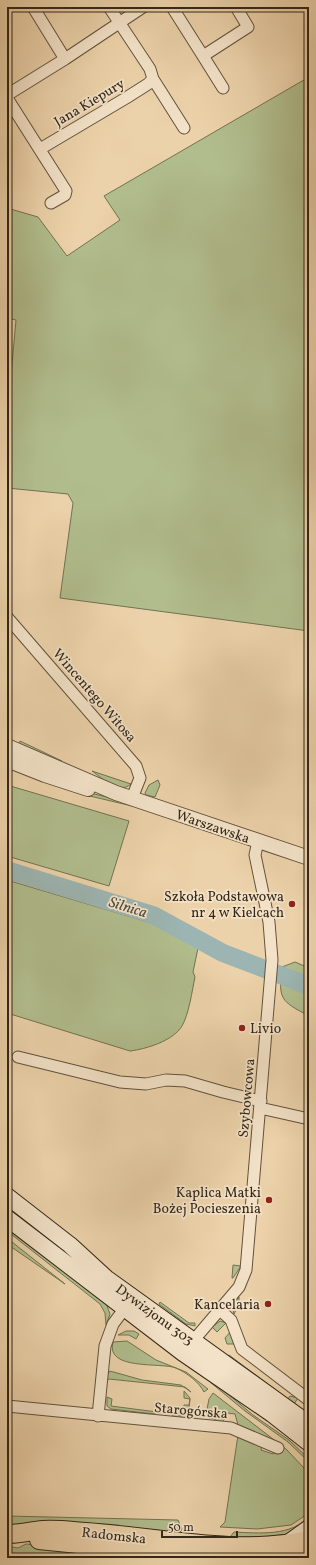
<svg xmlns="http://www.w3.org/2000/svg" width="316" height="1565" viewBox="0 0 316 1565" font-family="Vollkorn,serif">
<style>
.green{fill:#b1bd8d;stroke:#727252}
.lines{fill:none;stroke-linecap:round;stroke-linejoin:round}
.river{stroke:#9cb5b2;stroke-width:18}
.minor-casing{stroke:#61523c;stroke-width:13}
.tertiary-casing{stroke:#61523c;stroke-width:16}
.secondary-casing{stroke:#332717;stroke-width:18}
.primary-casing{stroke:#332717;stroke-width:20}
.minor{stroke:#f3e2c8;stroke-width:11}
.tertiary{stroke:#f3e2c8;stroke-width:14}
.secondary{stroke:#f3e2c8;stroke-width:16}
.primary{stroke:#ecd2aa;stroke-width:18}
.poi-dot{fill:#8f2418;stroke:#f3e2c8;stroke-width:1.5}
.labels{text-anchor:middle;stroke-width:3.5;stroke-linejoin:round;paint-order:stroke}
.street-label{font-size:14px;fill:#332717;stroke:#f3e2c8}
.poi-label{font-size:14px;fill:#332717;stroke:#f3e2c8;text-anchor:end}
.water-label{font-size:15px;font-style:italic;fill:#4d4a3e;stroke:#f3e2c8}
</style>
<rect width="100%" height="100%" fill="#ecd2aa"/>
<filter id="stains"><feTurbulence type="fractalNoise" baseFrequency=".005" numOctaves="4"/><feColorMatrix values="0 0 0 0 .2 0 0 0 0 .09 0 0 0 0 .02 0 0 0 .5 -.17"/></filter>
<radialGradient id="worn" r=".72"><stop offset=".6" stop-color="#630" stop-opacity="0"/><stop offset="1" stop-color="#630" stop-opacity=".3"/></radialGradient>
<!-- green -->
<path class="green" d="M309 77V631L60 598 73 503 68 494 7 488V420L16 320 7 318V208L38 217 67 256 120 220 104 196Z
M20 741 62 761 55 763 19 745Z
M92 771 131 784C119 795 102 778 92 771Z
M158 780 160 785 155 797 146 795 145 793 149 785Z
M7 785 129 821 109 886 7 856Z
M82 791 115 799 149 810 77 793Z
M7 880 158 925 198 948 193 972 195 977C192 991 189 1014 182 1026 173 1041 146 1049 130 1051L7 1013Z
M295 962 309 968V1016C281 1001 278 1000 282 967Z
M7 1226 106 1303 110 1314 106 1325 105 1313 100 1304 7 1231Z
M7 1238 65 1284 7 1244Z
M233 1265 241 1266 233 1278H232Z
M239 1297V1304L234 1314 232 1306Z
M160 1302 189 1323H195V1326L186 1324 159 1304Z
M220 1321 226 1323 217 1332 212 1327Z
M232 1330 234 1344H227L225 1338Z
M126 1331H134L139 1334 136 1339 129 1335H118Z
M127 1341 156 1360 186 1372 208 1389 204 1392C199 1382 187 1373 176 1368 161 1362 105 1371 113 1342Z
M229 1355 288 1399 290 1396 298 1398 294 1404 228 1356Z
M110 1371 142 1380 181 1385 191 1392 185 1387 109 1379 106 1382 107 1375Z
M210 1379 253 1415 289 1440 309 1459V1462L288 1442 245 1411 210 1382Z
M184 1391 190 1398 189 1409 183 1416H173L171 1412 182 1413 184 1405H189L190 1399 184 1398Z
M213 1393 286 1449 304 1468 309 1479V1506L307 1512 303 1517 291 1525 257 1529 220 1527 225 1522 238 1435 262 1445 261 1450 273 1454 276 1451 238 1425 235 1414 227 1413C225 1421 223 1422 215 1423V1419L209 1418 206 1414 209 1399Z
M107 1397 112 1399 111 1406 157 1412 154 1414 111 1409 107 1406Z
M309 1515V1522L289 1534 262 1537H230L234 1532C257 1533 294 1537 309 1515Z
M7 1516 178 1520 182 1529 179 1534 57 1526 7 1525Z
M26 1544 174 1558H7V1546L18 1548Z"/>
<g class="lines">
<!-- river -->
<path class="river" d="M7 870 153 915 223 953 309 986"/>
<!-- minor casing -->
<g class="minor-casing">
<path id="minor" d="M33 7 65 59
M172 7 203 56 248 27 236 7
M203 56 223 88
M153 79 184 128
M7 95 65 59 143 7
M7 98 66 191 65 195 51 203
M40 149 126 98 148 84 153 79 150 69 109 7
M7 617 136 766 140 778 132 798
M18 1057 120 1082 146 1084 166 1080 185 1081 223 1092 261 1101
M260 1108 309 1119
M220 1310 231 1320 242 1349 309 1400
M193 1341 239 1287 246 1270 272 960 269 922 255 855 258 841
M7 1406 231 1428 278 1448
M98 1416 105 1346 113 1324 125 1308"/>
</g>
<!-- tertiary casing -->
<g class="tertiary-casing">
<path id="tertiary" d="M7 746 116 793 309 858
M7 760 45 775 88 789"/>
</g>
<!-- secondary casing -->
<g class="secondary-casing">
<path id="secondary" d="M7 1196 70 1245 106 1278 309 1424
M7 1218 183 1353 272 1414 309 1443
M288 1543 309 1528"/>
</g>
<!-- primary casing -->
<g class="primary-casing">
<path id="primary" d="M7 1534C19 1534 31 1531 43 1530 57 1529 72 1531 86 1532 160 1537 235 1556 309 1540
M39 1540 216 1558
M289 1558 309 1553"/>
</g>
<!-- minor -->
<use href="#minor" class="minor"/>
<!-- tertiary -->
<use href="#tertiary" class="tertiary"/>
<!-- secondary -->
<use href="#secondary" class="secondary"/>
<!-- primary -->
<use href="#primary" class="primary"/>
</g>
<!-- markers -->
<g class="poi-dot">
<circle cx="292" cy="904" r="4"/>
<circle cx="242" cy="1028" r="4"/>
<circle cx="269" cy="1200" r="4"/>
<circle cx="268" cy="1304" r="4"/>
</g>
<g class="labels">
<!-- street labels -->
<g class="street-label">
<text transform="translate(89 102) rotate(-31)" y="5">Jana Kiepury</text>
<text transform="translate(95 695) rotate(49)" y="5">Wincentego Witosa</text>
<text transform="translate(213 826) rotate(19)" y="5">Warszawska</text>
<text transform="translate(246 1098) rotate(-85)" y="5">Szybowcowa</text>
<text transform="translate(155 1314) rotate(36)" y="5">Dywizjonu 303</text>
<text transform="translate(191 1410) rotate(5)" y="5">Starogórska</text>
<text transform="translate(114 1535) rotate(6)" y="5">Radomska</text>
</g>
<!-- poi labels -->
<g class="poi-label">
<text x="284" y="901">Szkoła Podstawowa<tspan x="284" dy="16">nr 4 w Kielcach</tspan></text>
<text x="250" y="1033" text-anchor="start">Livio</text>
<text x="261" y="1197">Kaplica Matki<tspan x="261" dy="16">Bożej Pocieszenia</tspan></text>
<text x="260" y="1309">Kancelaria</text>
</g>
<!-- water labels -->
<g class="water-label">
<text transform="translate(128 907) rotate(17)" y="5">Silnica</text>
</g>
</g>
<!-- margin -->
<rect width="316" height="1565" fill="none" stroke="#ecd2aa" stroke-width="24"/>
<rect x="8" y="8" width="300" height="1549" fill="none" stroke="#332717" stroke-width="2"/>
<rect x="12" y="12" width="292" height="1541" fill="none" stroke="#332717"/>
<!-- scale -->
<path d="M162 1531v6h75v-6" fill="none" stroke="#332717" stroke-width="2"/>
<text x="168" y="1531" font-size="12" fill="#332717" stroke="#f3e2c8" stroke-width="3" paint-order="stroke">50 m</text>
<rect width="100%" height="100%" filter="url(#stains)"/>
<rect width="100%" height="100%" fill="url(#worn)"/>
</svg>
